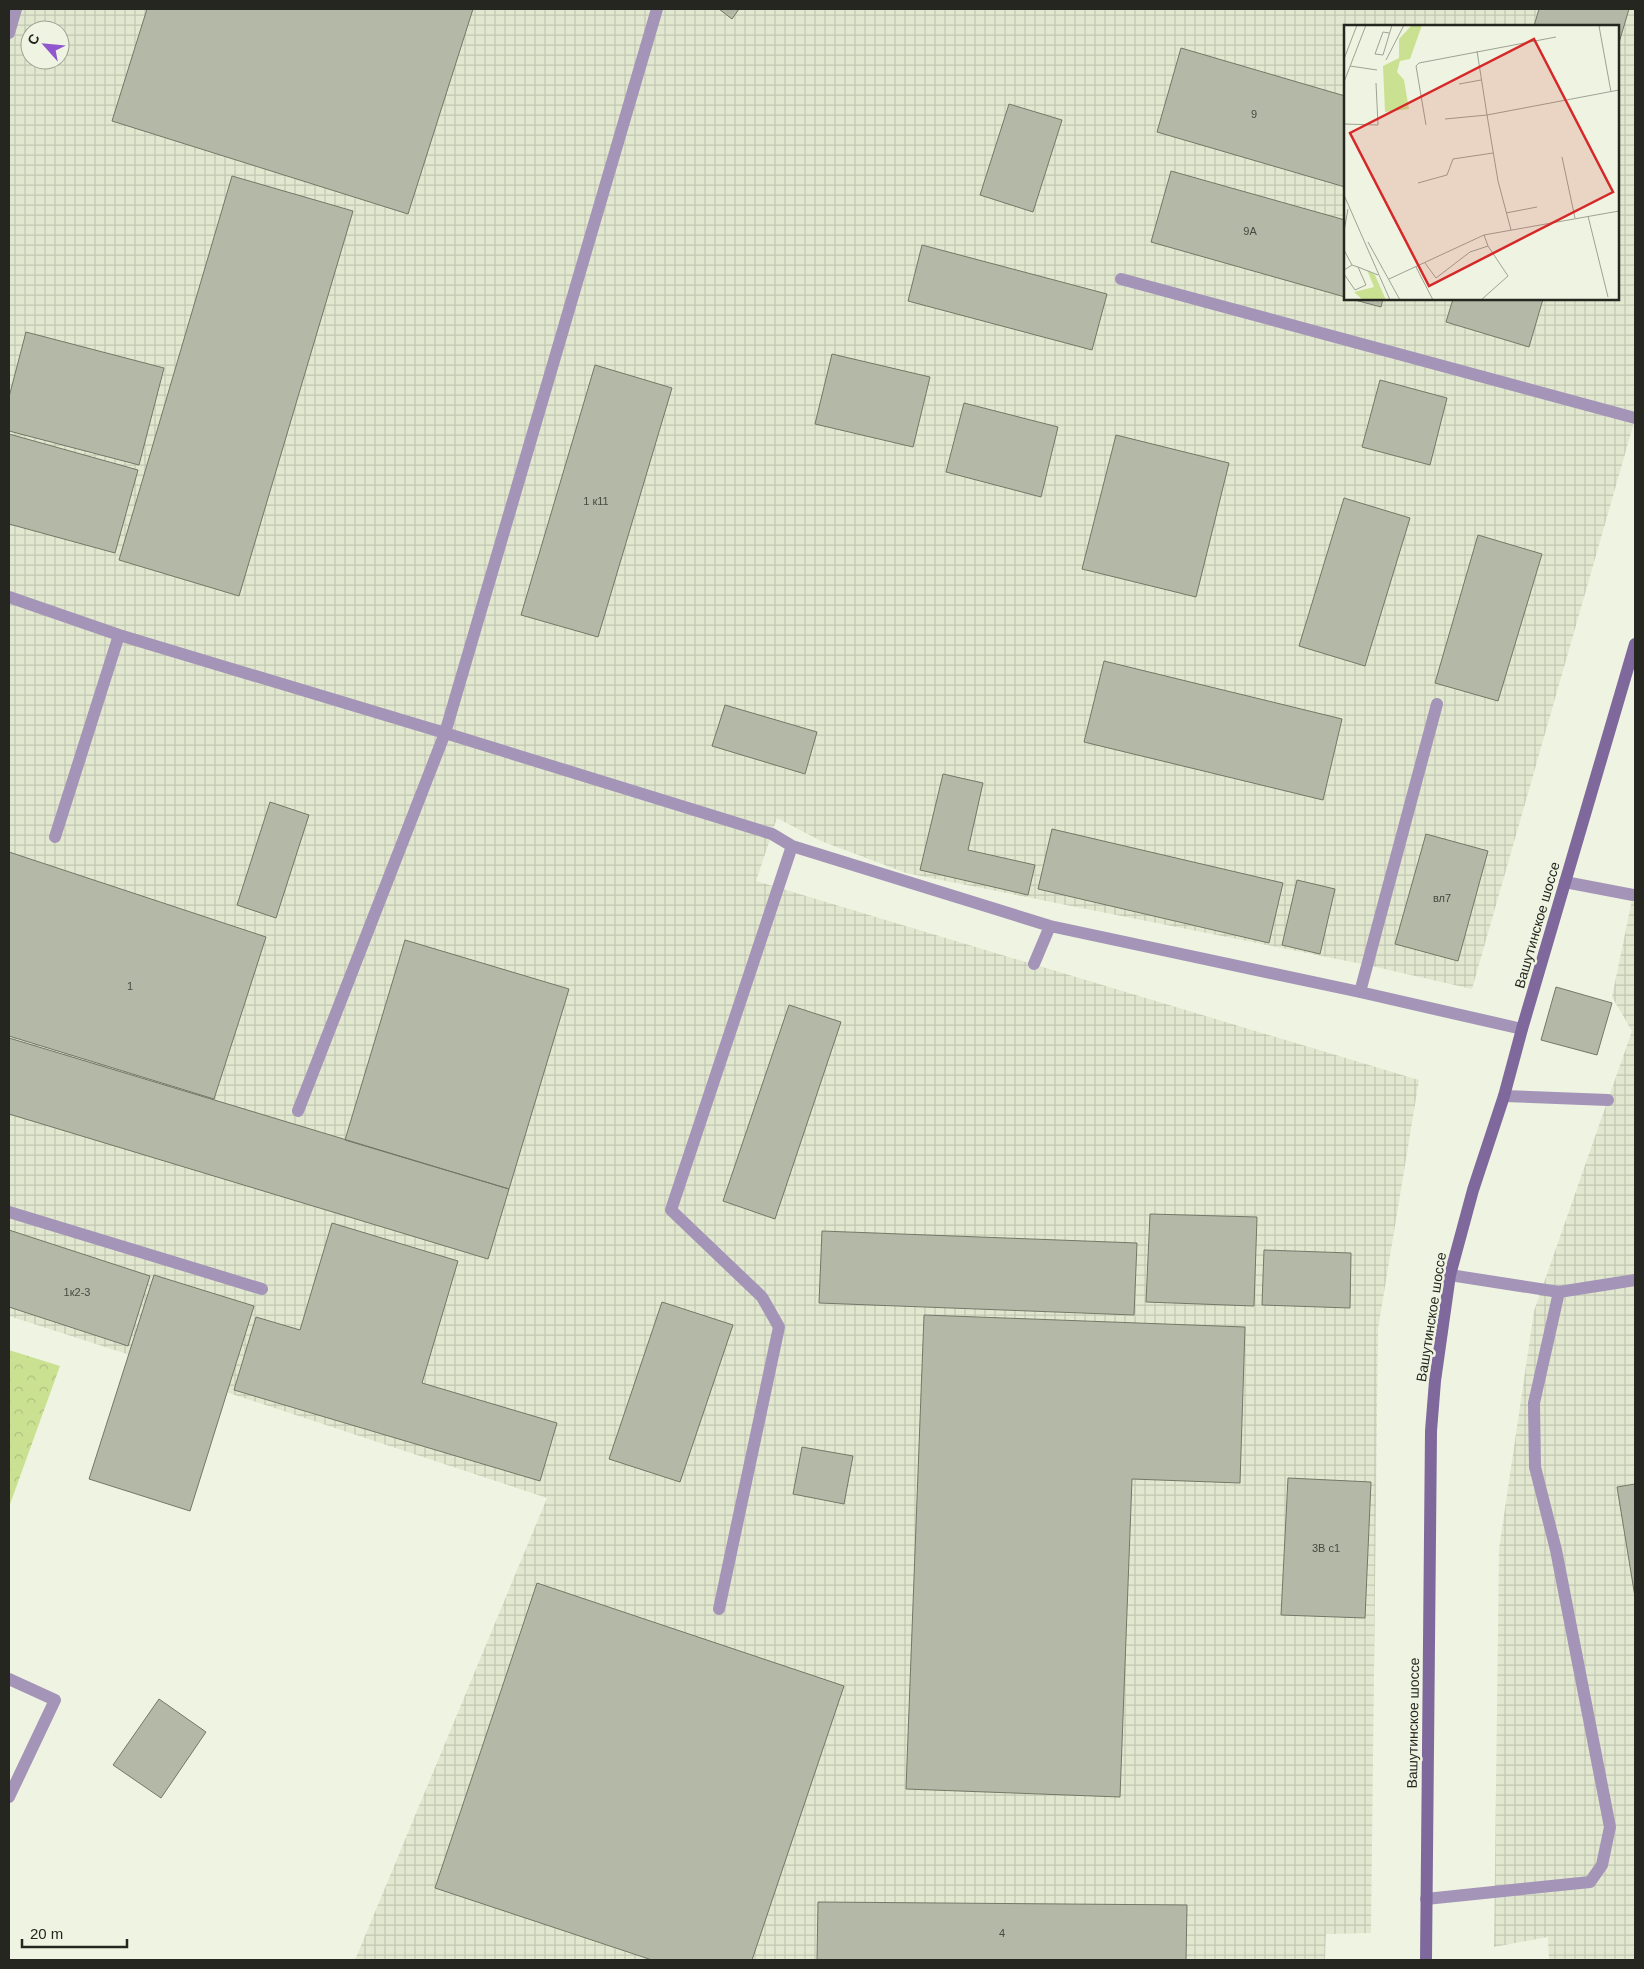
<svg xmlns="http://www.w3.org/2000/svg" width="1644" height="1969" viewBox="0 0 1644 1969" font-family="Arial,sans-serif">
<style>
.industrial{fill:url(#industrial-grid);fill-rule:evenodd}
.forest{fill:url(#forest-crowns)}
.building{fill:#b3b8a7;stroke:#737867}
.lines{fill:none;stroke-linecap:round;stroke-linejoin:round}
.lane{stroke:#a495b8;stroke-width:12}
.secondary{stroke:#7f699c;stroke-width:12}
.labels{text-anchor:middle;stroke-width:5;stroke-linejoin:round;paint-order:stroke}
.number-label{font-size:11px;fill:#484a41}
.street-label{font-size:14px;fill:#24261f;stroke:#eef4e1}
.inset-road{fill:none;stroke:#9da293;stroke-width:1}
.view{fill:#d62828;fill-opacity:0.15;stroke:#d62828;stroke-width:2.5}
.inset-edge{fill:none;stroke:#24261f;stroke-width:2.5}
</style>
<defs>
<pattern id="industrial-grid" width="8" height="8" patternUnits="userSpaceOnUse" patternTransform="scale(1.25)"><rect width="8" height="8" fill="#e1e8cf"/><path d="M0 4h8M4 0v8" fill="none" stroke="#c1c7b1"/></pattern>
<pattern id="forest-crowns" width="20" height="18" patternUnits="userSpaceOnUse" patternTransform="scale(1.25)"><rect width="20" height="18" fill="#cbe192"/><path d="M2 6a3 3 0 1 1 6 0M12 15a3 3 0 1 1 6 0" fill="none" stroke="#aec17d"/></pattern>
</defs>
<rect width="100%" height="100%" fill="#eef4e1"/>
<!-- industrial -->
<path class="industrial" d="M9 9H1635V419L1472 989 1367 965 906 873 821 841 777 818 756 881 1419 1080 1378 1329 1371 1933 1326 1934 1325 1960H355L547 1498 226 1392 130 1355 9 1316ZM1345 26H1618V299H1345ZM30 30H60V60H30Z
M1635 885V1960H1549L1548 1937 1494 1947 1499 1549 1534 1311 1632 1031 1612 997Z"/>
<!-- forest -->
<path class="forest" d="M9 1350 60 1366 9 1507Z"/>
<!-- building -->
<path class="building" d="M147 9H473L408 214 112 121Z
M719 9H739L732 19Z
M1539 9H1629L1618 46V26H1534Z
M1181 48 1345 96V187L1157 132Z
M1009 104 1062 120 1033 212 980 195Z
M1171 171 1345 220V297L1151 242Z
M232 176 353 211 239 596 119 560Z
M922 245 1107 294 1092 350 908 301Z
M1351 299H1383L1381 307Z
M1453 299H1543L1529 347 1446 322Z
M26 332 164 368 139 465 9 431V397Z
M832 354 930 377 913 447 815 424Z
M595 365 672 388 598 637 521 615Z
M1380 380 1447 398 1430 465 1362 447Z
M964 403 1058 427 1041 497 946 472Z
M9 434 138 470 115 553 9 524Z
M1116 435 1229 463 1196 597 1082 569Z
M1344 498 1410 518 1365 666 1299 646Z
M1478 535 1542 554 1498 701 1435 683Z
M1104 661 1342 719 1323 800 1084 742Z
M725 705 817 732 805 774 712 746Z
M943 774 983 783 968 850 1035 865 1028 895 920 870Z
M270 802 309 815 276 918 237 905Z
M1052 829 1283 883 1269 943 1038 889Z
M1426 834 1488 851 1458 961 1395 944Z
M9 852 266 937 214 1099 9 1036Z
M1297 880 1335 889 1320 954 1282 945Z
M405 940 569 989 509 1189 345 1140Z
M1556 987 1612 1003 1597 1055 1541 1040Z
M789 1005 841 1022 775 1219 723 1201Z
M9 1038 509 1189 488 1259 9 1114Z
M1150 1214 1257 1217 1254 1306 1146 1302Z
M332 1223 458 1261 422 1383 557 1423 540 1481 234 1390 256 1317 300 1330Z
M9 1230 150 1276 128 1346 9 1307Z
M822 1231 1137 1243 1134 1315 819 1303Z
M1264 1250 1351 1253 1350 1308 1262 1305Z
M154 1275 254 1306 190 1511 89 1479Z
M662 1302 733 1325 680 1482 609 1459Z
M924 1315 1245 1327 1240 1483 1132 1479 1120 1797 906 1789Z
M802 1447 853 1456 844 1504 793 1494Z
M1288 1478 1371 1482 1365 1618 1281 1615Z
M1635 1484V1597L1617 1487Z
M537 1583 844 1686 752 1960H652L435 1888Z
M159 1699 206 1732 161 1798 113 1765Z
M818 1902 1187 1905 1186 1960H817Z"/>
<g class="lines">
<!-- lane -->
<path class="lane" d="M657 9 445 733 772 834 792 846 1050 926 1360 992 1522 1029
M9 33 16 9
M1121 279 1635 418
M9 597 119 635 445 733 298 1111
M55 837 119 635
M1565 882 1633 895
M1034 964 1050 926
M1360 992 1437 704
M1504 1096 1608 1100
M9 1212 262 1289
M1450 1275 1559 1292 1635 1280
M719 1609 779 1327 762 1297 671 1210 792 846
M9 1679 55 1700 9 1797
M1426 1899 1590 1882 1602 1865 1610 1827 1556 1550 1535 1467 1534 1403 1559 1292"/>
<!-- secondary -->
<path class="secondary" d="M1426 1960 1431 1431 1435 1381 1450 1275 1473 1190 1504 1096 1522 1029 1635 644"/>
</g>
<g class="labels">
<!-- number labels -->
<g class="number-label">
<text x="1254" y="118">9</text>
<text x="1250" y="235">9А</text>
<text x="596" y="505">1 к11</text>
<text x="1442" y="902">вл7</text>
<text x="130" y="990">1</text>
<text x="77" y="1296">1к2-3</text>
<text x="1326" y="1552">3В с1</text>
<text x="1002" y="1937">4</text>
</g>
<!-- street labels -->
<g class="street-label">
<text transform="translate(1537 925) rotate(-74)" y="5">Вашутинское шоссе</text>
<text transform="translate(1431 1317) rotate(-81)" y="5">Вашутинское шоссе</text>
<text transform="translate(1413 1723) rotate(-89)" y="5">Вашутинское шоссе</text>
</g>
</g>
<!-- overview -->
<g transform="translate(1344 25)">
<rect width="275" height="275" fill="#eef4e1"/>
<path d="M23 245 31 250 42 275H19L10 267 30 262Z" fill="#cbe192"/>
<path d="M68 0H78L66 34 56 36 53 47 60 55 65 84 41 87 39 41 55 33V14Z" fill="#cbe192"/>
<path class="inset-road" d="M260 0 255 1 267 67M45 8 39 7 31 29 39 30 48 0M0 34 13 0M42 35 60 0M6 41 33 45M0 57 22 0M115 59 137 55M101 94 143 90 133 26M0 99 34 100 32 58M82 100 72 41 75 38 212 12M218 132 231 193M74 158 103 150 109 134 149 128M0 170 46 275M162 188 193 182M244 191 264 272M167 205 154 156 143 90 275 65M0 206 4 184M24 217 56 275M0 225 8 240 0 245M81 238 92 253 126 227 144 221M14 242 34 250M72 242 89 275M0 249 11 265 22 260 14 242 8 240M45 254 140 210 275 186M137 275 164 251 144 221 140 210"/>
<path class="view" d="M190 14 269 167 85 261 6 108Z"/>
<rect width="275" height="275" class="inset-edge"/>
</g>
<!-- border -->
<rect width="1644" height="1969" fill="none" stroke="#24261f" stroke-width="20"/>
<!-- north arrow -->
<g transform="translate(45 45) rotate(297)"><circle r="24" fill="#eef4e1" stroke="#9da293"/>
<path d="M0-4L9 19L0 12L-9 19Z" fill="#9157ce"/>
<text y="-8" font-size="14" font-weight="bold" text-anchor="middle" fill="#24261f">С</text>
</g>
<!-- scale -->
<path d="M22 1939v8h105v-8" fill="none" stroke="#24261f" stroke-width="2.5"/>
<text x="30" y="1939" font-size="15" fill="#24261f" stroke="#eef4e1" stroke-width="4" paint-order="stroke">20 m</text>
</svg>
